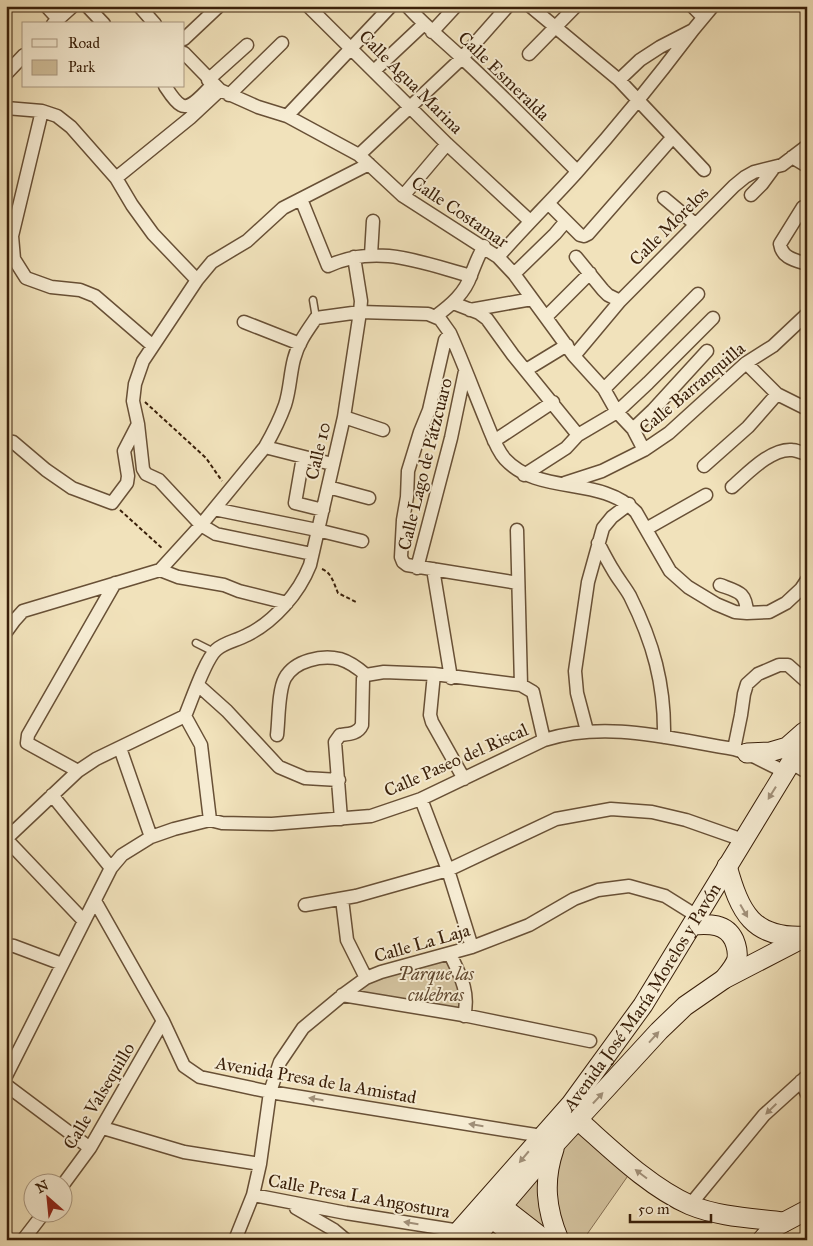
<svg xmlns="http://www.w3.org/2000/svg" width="813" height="1246" viewBox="0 0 813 1246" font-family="'IM FELL Great Primer',serif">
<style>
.green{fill:#d2c19d;stroke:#867054}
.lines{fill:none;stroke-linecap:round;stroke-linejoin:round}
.lane-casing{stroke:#685036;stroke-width:9}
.street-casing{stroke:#685036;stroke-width:15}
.secondary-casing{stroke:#3a200a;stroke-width:21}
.path{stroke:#3a200a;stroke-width:2;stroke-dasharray:4 2.5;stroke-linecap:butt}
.lane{stroke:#f6ecd3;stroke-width:6}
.street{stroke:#f6ecd3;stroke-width:12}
.secondary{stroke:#f6ecd3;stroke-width:19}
.oneway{fill:#a19079}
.labels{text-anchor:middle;stroke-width:4;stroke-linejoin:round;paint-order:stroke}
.street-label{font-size:18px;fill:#3a200a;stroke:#f6ecd3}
.park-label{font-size:18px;font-style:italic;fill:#60482f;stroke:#f6ecd3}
</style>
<rect width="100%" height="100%" fill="#f1e2bb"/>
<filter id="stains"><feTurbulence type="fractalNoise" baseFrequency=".004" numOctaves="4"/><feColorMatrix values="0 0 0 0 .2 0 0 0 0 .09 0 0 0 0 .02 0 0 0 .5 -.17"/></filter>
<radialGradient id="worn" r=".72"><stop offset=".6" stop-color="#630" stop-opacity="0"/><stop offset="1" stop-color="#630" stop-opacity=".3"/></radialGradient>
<!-- green -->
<path class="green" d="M450 954 464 1016 344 994 366 978Z
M582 1127 632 1170 583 1240H567L552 1198 561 1155 565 1146Z
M546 1161 550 1231 508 1206Z"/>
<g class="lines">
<!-- lane casing -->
<g class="lane-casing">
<path id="lane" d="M313 300 316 318
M196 643 214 652"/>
</g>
<!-- street casing -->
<g class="street-casing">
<path id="street" d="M46 6 58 19
M87 6 104 24
M139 6 155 24
M308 6 447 144 530 221
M407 6C424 25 444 41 463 59 502 95 539 133 577 171
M530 6 619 80 704 170
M692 6 703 17
M53 24 73 6
M432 32 456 6
M184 39 218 7
M184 53 220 90 258 107 287 116 359 155 403 196 498 257 514 274 574 356 604 389 617 412 633 429 644 450
M529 54 575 7
M375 70 424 24
M6 74 24 55
M208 80 247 45
M619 80 640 60 660 47 693 30 713 6
M165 86C169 92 175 102 181 105 190 111 207 90 213 84
M229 95 282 43
M6 108 42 111 57 116 71 127 116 178 132 205 153 234 197 280
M42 111 12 236 14 259 26 278 51 287 80 290 95 296 153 346
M287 116 391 6
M359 155 462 58 508 6
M792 157 807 166
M116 178 190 118 220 90
M751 195 762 184 773 169
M403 196 447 144
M664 198 695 224
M301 199 328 266C378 243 422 263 471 276
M548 203 580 235 584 236 588 234 672 138
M803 207 780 244C782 258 794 260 807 264
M371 255 373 221
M498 257C524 227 551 201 577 172 618 126 656 79 693 30
M576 257 603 290 608 295 620 301
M514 274 555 234 566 221
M453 303 479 313 487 319 513 355 578 435
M470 310 532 299
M436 316C451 305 465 293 471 275 475 265 478 256 484 246
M546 317 590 273
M244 322 300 344
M450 333 445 340 429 410 420 432 408 471 407 497 403 520 401 557 403 562 407 565 518 583
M574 356 620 301 734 186 745 177 754 172 782 165 807 146
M746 363 777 394 807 409
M526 370 567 345
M604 389 698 294
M344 417 383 430
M633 429 653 410 707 351
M6 441 13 442 46 470 72 488 112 503 127 483 128 476 124 451 138 424
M494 441 553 402
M265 447 332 464
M303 457 295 503 323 510
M704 466 748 427 777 394
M524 475 566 448 578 435 617 412 648 383 713 318
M565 483 602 471 644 450 669 433 746 363 773 346 807 314
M328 487 369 498
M732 487C747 474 771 448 792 450 796 450 802 453 807 454
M214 509 317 530 362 541
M646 529 706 495
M517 530 521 685
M598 543C603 552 608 562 613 570 618 579 625 587 630 596 653 642 665 684 664 737
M312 554 216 534 201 525 159 480 146 474 143 469 138 424 133 401 135 384 143 361 197 280 212 262 247 241 283 208 369 164
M417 568 451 438 465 371
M433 569 451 678
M160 570 178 577 224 585 239 591 287 603
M720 585C739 592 746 592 747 613
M6 632 14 621 23 611 160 570 201 525 265 447C273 433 280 419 285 405 290 390 290 374 294 359 298 343 307 331 316 318L360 312 428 314 440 319 450 333C463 362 474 392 486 421 491 433 496 449 505 459 539 496 601 475 636 512L670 571 688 587 716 604 735 612 747 613 769 612 786 603 801 589 807 580
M434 674 430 715 432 722 464 779
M366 675 384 672 434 674 521 685 533 692 544 740
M198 685 227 711 279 767 305 778 339 780
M185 716 201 745 210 820
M587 731 577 693 575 671 588 582 603 528 612 517 629 504
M277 735C279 719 278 691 285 678 295 660 322 655 340 659 350 662 358 668 366 675
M120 748 151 837
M734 749 741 715 744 694 747 684 758 674 779 665H788L807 682
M791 763 807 772
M78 771 27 743 28 735 115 583
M52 795 111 868
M421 799 448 870 472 947
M341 819 335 742 340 735C349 734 358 734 362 725L363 679 366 675
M6 839 78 771 96 759 185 716C191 702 205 660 216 650 225 642 236 641 247 635 274 622 299 593 310 565L344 417 360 312 361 301 354 257
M6 839 84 921
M342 899 347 940 366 978
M95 901 163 1021 184 1066 200 1077 270 1092 542 1136
M305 905 356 896 448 870 556 819 611 809 652 812 686 820 743 840
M6 945 14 946 62 964
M450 954C460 975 470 992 464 1016
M342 995 463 1015 590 1041
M6 1076 111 868 122 855 151 837 174 829 210 820 222 823 272 824 371 816 421 799 544 740C607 720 671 739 734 749L747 753 785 772
M801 1081 807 1094
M6 1085 90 1148
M103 1128 184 1152 260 1164
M62 1186 90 1148 163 1021
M253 1195 346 1213 460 1231
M690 1205 764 1115 807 1076
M296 1208 334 1230 346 1240
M23 1240 43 1214
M235 1240 253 1195 260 1164 270 1092 280 1062 303 1028 344 994 366 978 381 972 472 947 529 925 574 899 598 890 629 886 665 896 697 916"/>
</g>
<!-- secondary casing -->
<g class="secondary-casing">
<g id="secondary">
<path d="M747 753 770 752 787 747 804 732"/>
<path d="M727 866C740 912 752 939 805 936"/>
<path d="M693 925C709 924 726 923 734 940 737 947 738 952 737 959 735 966 728 974 724 979"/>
<path d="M578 1120C611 1149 649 1187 690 1205 719 1217 753 1218 784 1222"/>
<path d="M554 1149C543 1181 546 1209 559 1240"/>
<path d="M492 1199 545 1240"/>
<path d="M482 1211 520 1240"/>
<path id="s1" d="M451 1240 571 1104 643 1005 807 736"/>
<path d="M473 1240 556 1143 659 1031 685 1006 724 979 807 936"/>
<path d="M762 1240 773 1228 807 1210"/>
</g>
</g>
<!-- path -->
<path class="path" d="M145 402 206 458 222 481
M120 510 163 549
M322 569C332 573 334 584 338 593L356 602"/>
<!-- lane -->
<use href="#lane" class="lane"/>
<!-- street -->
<use href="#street" class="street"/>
<!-- secondary -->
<use href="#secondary" class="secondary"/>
</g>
<!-- one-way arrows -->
<defs><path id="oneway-solid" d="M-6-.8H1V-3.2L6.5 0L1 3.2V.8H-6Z" transform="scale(1.25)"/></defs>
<g class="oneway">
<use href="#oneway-solid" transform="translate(772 793) rotate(122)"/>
<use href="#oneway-solid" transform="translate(744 911) rotate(60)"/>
<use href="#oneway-solid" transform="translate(654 1037) rotate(-48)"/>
<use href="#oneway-solid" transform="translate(598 1098) rotate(-47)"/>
<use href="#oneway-solid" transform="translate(316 1099) rotate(-171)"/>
<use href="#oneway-solid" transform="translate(771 1109) rotate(136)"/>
<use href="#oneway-solid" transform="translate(476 1125) rotate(-171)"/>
<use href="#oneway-solid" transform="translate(524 1157) rotate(130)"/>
<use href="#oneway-solid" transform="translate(641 1174) rotate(-143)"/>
<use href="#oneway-solid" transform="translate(411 1223) rotate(-171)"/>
</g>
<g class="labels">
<!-- street labels -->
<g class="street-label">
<text transform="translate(504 76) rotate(44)" y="6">Calle Esmeralda</text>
<text transform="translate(411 82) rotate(45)" y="6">Calle Agua Marina</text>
<text transform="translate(460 212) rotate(34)" y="6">Calle Costamar</text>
<text transform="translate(669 226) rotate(-45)" y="6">Calle Morelos</text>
<text transform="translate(692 388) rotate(-40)" y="6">Calle Barranquilla</text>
<text transform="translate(318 451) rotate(-77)" y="6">Calle 10</text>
<text transform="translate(425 464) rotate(-76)" y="6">Calle Lago de Pátzcuaro</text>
<text transform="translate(456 760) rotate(-24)" y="6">Calle Paseo del Riscal</text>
<text transform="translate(422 943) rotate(-16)" y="6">Calle La Laja</text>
<text dy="6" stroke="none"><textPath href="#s1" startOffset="310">Avenida José María Morelos y Pavón</textPath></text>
<text transform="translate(316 1080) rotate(10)" y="6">Avenida Presa de la Amistad</text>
<text transform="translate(99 1096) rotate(-59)" y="6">Calle Valsequillo</text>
<text transform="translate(359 1196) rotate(10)" y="6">Calle Presa La Angostura</text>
</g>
<!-- park labels -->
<g class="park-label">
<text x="436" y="980">Parque las<tspan x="436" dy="21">culebras</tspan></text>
</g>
</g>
<!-- margin -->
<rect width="813" height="1246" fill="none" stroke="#f1e2bb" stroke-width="25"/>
<rect x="8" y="8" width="798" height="1231" fill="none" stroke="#3a200a" stroke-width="2.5"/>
<rect x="12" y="12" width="788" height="1221" fill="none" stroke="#3a200a"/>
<!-- legend -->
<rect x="22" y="22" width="162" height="65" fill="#f6ecd3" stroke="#ab9a83"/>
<rect x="32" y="39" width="25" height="8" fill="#f6ecd3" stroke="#ab9a83"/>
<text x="68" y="48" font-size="15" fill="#3a200a">Road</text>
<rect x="32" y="60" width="25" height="15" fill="#d2c19d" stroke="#ab9a83"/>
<text x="68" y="72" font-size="15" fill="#3a200a">Park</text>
<!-- north arrow -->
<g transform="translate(48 1198) rotate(333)"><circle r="24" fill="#f6ecd3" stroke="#ab9a83"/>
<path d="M0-4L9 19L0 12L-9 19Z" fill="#8f2418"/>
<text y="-8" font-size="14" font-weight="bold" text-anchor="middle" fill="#3a200a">N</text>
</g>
<!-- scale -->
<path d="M630 1214v8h81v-8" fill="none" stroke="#3a200a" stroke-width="2.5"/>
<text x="638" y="1214" font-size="15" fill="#3a200a" stroke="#f6ecd3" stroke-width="4" paint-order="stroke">50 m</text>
<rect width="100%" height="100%" filter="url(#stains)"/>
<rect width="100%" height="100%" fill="url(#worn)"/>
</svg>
